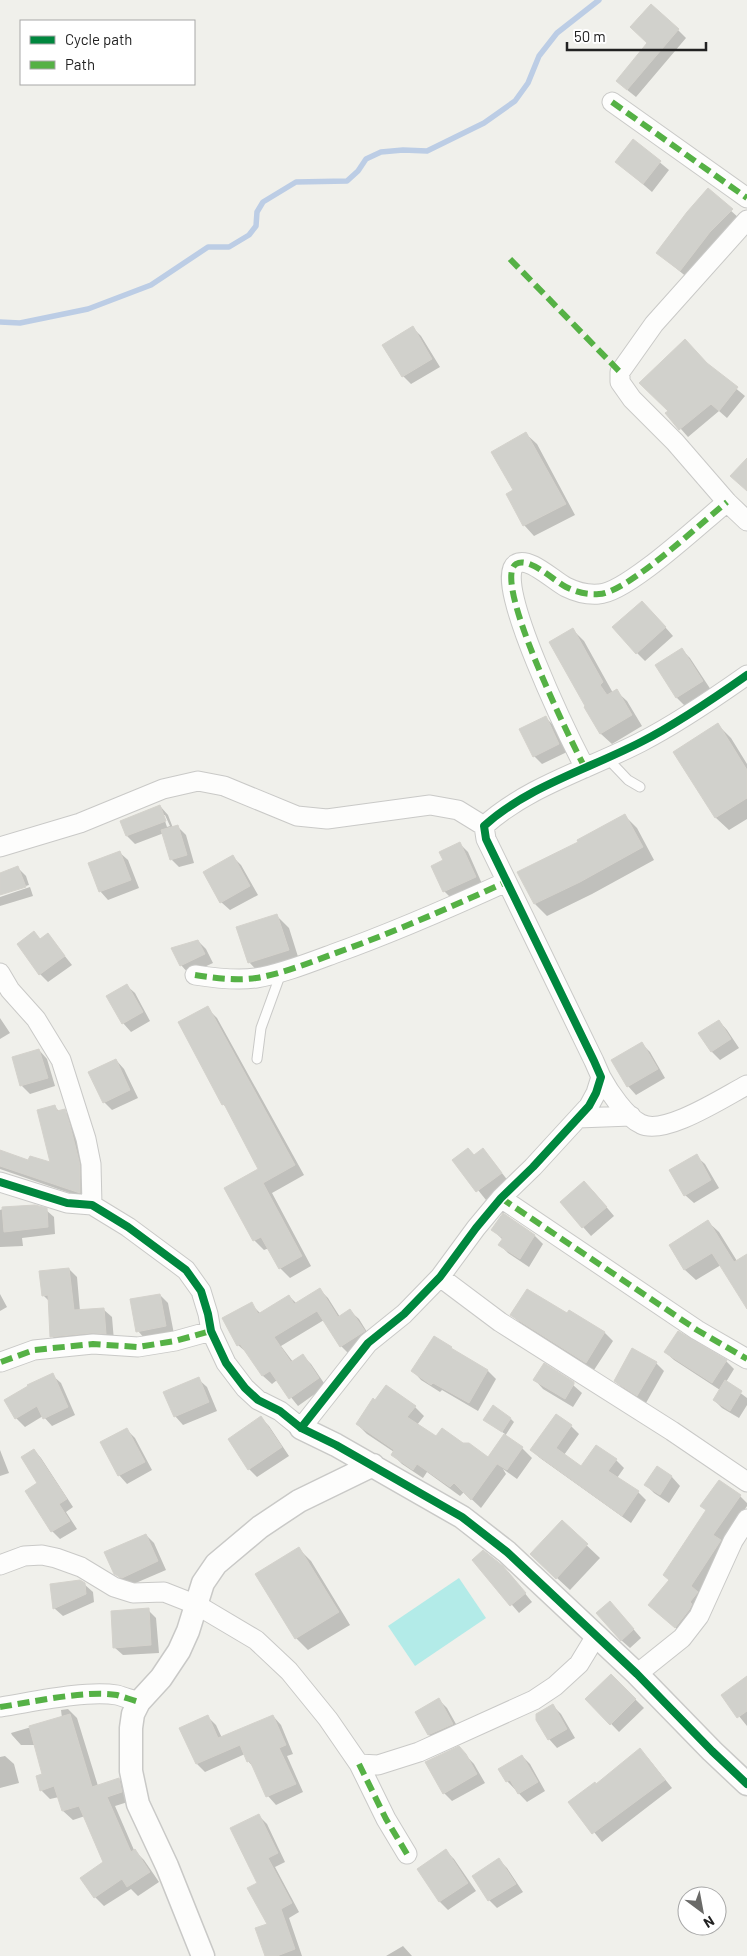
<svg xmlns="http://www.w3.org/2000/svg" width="747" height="1956" viewBox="0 0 747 1956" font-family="Barlow,sans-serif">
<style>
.pitch{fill:#b3ebe8}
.shadow{fill:#0003;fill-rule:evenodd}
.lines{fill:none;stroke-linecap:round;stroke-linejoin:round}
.stream{stroke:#bccde5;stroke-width:5.5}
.building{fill:#d1d1cc;stroke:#d4d2cc}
.service-casing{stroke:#c9c9c7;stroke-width:11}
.minor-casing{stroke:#c9c9c7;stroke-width:21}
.tertiary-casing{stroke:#c9c9c7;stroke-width:25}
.service{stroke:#fdfdfc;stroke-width:9}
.minor{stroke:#fdfdfc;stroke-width:19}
.tertiary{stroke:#fdfdfc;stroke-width:22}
.quiet{stroke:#55b145;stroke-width:6;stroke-dasharray:12 6;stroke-linecap:butt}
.cycleway-casing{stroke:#fff;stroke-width:11}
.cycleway{stroke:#00873e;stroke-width:8}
</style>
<rect width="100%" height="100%" fill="#f0f0eb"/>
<!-- pitch -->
<path class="pitch" d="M459 1578 486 1618 415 1666 388 1626Z"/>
<!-- shadow -->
<path class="shadow" d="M678 30 686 38 636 97 626 89 648 43Z
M634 141 669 170 652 192 617 162Z
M708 190 740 219 689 279 658 253Z
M413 328 421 336 440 367 411 384 403 376Z
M709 366 745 396 727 418 719 411 688 437 667 413Z
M526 434 537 444 575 515 534 536 524 525 515 491Z
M651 611 673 636 645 661 637 653Z
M573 630 584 641 613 693 616 691 627 701 642 726 612 744 601 734 586 708Z
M682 650 690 658 711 690 685 706 677 698 657 665Z
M546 718 554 726 567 752 542 764 534 756Z
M718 725 731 738 747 764V819L729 830 716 818 675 752Z
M160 806 168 815 173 828 178 827 186 835 194 863 179 867 171 859 164 833 135 844 127 836ZM163 815H165L170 826 167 827Z
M624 815 637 828 654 860 592 894 547 916 535 904 580 843Z
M460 844 468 852 483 886 452 899 444 891V861Z
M119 852 128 860 139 888 108 900 100 891Z
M232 856 241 865 258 895 230 910 221 902Z
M18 868 26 876 29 885 0 894V874Z
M30 887 33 896 0 906V897Z
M277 916 289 928 300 963 261 975 249 962Z
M34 933 41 940 48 935 72 965 48 982 40 974Z
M198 941 206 949 213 963 189 974 181 965Z
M126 985 135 993 150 1021 131 1032 123 1023Z
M207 1008 217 1018 304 1175 272 1193 311 1266 290 1278 280 1268 269 1248 264 1250 254 1240 260 1169 229 1110 223 1104 179 1023Z
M0 1018 10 1033 0 1039Z
M719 1021 727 1030 739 1048 720 1060 712 1052 700 1033Z
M642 1044 650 1052 665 1078 636 1095 628 1086 613 1061Z
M39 1050 47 1059 55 1086 30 1094 22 1086Z
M116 1060 124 1069 138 1098 112 1110 104 1102Z
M55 1107 60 1112 64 1111 72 1118 77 1134 87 1199 0 1169V1151L29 1162 52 1164Z
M468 1149 475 1156 483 1149 509 1182 486 1200 454 1160Z
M696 1156 705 1164 719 1188 694 1203 685 1195Z
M593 1191 614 1216 591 1236 561 1202Z
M6 1208 46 1210 54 1217 55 1234 22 1238 23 1246 0 1247V1210Z
M503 1215 535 1236 543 1244 529 1267 508 1253 500 1245 503 1240 493 1230Z
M708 1222 719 1232 737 1261 747 1255V1296L721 1265 696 1280 685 1270 670 1245Z
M69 1269 77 1277 80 1311 103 1309 112 1317 114 1341 60 1345 52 1336 50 1302 43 1295Z
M320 1290 328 1298 340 1317 350 1311 359 1319 372 1340 349 1354 341 1346 324 1320 281 1346 293 1362 303 1356 311 1364 326 1386 298 1406 277 1380 272 1384 263 1376 247 1353 238 1345 251 1304 261 1314 289 1296 297 1304Z
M0 1294 7 1307 0 1311Z
M160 1295 168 1303 174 1334 146 1340 138 1331Z
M567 1314 605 1333 613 1341 594 1370 520 1323 512 1315Z
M434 1337 455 1352 488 1371 496 1379 478 1411 442 1390 440 1392 421 1380 413 1371Z
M665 1352 726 1361 734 1369 726 1382 747 1398V1405L739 1418 722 1408 714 1400 720 1390 674 1360Z
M656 1363 664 1371 646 1403 624 1389 615 1381Z
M52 1375 61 1383 75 1415 52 1426 43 1416 25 1427 16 1418 6 1401Z
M198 1379 207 1387 217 1411 183 1425 175 1416Z
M535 1380 573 1385 582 1393 573 1407 543 1389Z
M415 1407 424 1416 417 1425 436 1438 488 1459 505 1434 489 1423 511 1419 514 1422 505 1436 522 1448 532 1458 517 1479 503 1469 506 1474 481 1508 464 1492 460 1496 427 1472 423 1478 402 1464 392 1454 394 1452 367 1434 357 1424Z
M261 1418 269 1426 289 1456 257 1477 249 1469Z
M571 1426 579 1434 564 1455 581 1467 616 1460 624 1468 617 1478 638 1492 646 1500 631 1523 540 1458 531 1450Z
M127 1430 135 1438 152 1470 127 1484 119 1475Z
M0 1450 9 1473 0 1476Z
M34 1450 41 1458 73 1507 66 1512 77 1529 60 1539 52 1531 26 1491 38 1483Z
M657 1468 672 1477 680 1486 669 1503 654 1493 646 1485Z
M719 1481 740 1496 747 1503V1506L721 1543 728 1549 684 1635 649 1605 671 1580 707 1511Z
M562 1522 600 1558 570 1590 545 1567Z
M146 1535 154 1543 166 1570 131 1585 124 1582 115 1573Z
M299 1549 311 1561 350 1625 308 1650 296 1638Z
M473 1560 510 1575 532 1602 519 1613Z
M84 1584 93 1592 94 1602 63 1616 54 1608Z
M148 1610 156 1618 159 1653 123 1655 114 1647Z
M618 1611 641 1638 630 1648 621 1640Z
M611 1675 644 1708 619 1732 587 1699Z
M747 1677V1726L722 1695Z
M439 1700 447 1708 461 1733 438 1743 429 1735 417 1712Z
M553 1706 561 1714 575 1738 557 1748 549 1739Z
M68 1709 77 1718 98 1786 119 1779 128 1788 131 1801 115 1806 134 1850 144 1860 159 1882 138 1896 131 1889 104 1906 95 1897 105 1863 85 1816 73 1820 63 1811 59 1797 50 1799 41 1790 44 1775 43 1745H21L12 1735 11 1733 62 1718 61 1710Z
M207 1716 216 1725 222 1738 273 1716 281 1725 293 1754 287 1756 303 1792 276 1805 268 1796 254 1768 248 1761 245 1754 205 1772 197 1764 181 1728Z
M459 1748 474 1764 485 1783 452 1801 444 1793Z
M5 1756 14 1764 19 1783 0 1788V1757Z
M522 1756 530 1764 545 1791 527 1802 507 1781Z
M648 1758 672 1788 602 1842 570 1802 596 1785Z
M259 1816 267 1824 285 1862 275 1867 299 1912 289 1918 302 1956H267L268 1925 258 1884Z
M446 1851 454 1859 476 1891 448 1910 440 1902 418 1869Z
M499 1860 507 1868 523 1892 497 1908 489 1900Z
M403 1946 412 1956H386Z"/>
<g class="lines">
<!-- stream -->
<path class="stream" d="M0 322 20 323 88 309 151 285 208 247H229L249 235 256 226 257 212 263 202 296 182 347 181 358 171 366 159 381 152 403 150 427 151 484 123 515 101 528 83 539 56 557 33 599 0"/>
</g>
<!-- building -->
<path class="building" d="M651 4 679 29 627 90 616 81 647 43 630 27Z
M633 139 661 161 643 184 615 162Z
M708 188 733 209 710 232 680 271 656 253 687 212Z
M413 326 432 359 402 377 382 345Z
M685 339 707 363 738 387 719 411 711 404 679 430 665 413 668 411 639 383Z
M526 432 566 504 523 526 506 494 513 490 491 452Z
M747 458V491L730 476Z
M642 601 666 627 636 654 612 627Z
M573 628 603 682 600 685 607 695 617 689 632 715 600 734 584 707 585 706 549 642Z
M682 648 703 681 676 698 655 665Z
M546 716 559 744 533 757 519 729Z
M718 723 747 770V798L715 818 673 752Z
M160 805 166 821 126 836 120 821Z
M625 814 643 847 580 882 534 904 517 872 578 842 577 840Z
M178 825 187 855 170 860 161 830Z
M460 842 476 877 443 892 431 866 443 860 439 852Z
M120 851 131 880 99 892 88 863Z
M233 855 250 886 220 903 203 872Z
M18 866 26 887 0 895V873Z
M277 914 289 950 248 963 236 927Z
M34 931 40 939 48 933 65 956 39 975 17 944Z
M198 940 205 954 180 966 171 948Z
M127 984 143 1012 122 1024 106 996Z
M208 1006 295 1165 263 1183 302 1256 279 1269 261 1237 253 1241 224 1188 258 1169 224 1104 222 1105 178 1022Z
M719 1020 731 1039 711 1052 698 1033Z
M642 1042 658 1069 627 1087 611 1060Z
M39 1049 48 1078 20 1086 12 1057Z
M116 1059 130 1090 103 1103 88 1072Z
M55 1105 57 1111 65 1109 70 1125 80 1165V1193L0 1166V1150L28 1160 30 1156 50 1162 37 1110Z
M468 1148 474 1155 483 1148 502 1173 476 1192 452 1160Z
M697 1154 711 1180 684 1196 669 1170Z
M584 1181 607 1207 582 1228 560 1202Z
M35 1205 47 1208 48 1227 4 1232 2 1207Z
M503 1213 535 1235 520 1259 498 1245 503 1238 491 1230Z
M708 1220 734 1262 747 1254V1309L712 1253 684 1270 669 1245Z
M69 1268 74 1310 104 1308 106 1334 92 1333 50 1337 48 1295 42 1296 39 1271Z
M320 1288 338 1317 350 1309 365 1331 340 1347 317 1311 274 1337 291 1362 303 1354 319 1378 289 1399 270 1371 262 1376 240 1344 237 1346 222 1318 252 1302 258 1314 289 1295 294 1304Z
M527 1289 567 1313 569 1310 605 1332 586 1363 510 1315Z
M160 1294 166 1326 136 1332 130 1299Z
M678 1331 727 1360 712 1383 664 1352Z
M434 1336 452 1347 451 1348 488 1370 469 1403 433 1383 431 1385 411 1371Z
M632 1348 657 1362 637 1396 614 1381Z
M544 1363 574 1382V1384L565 1399 533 1380Z
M53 1373 68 1407 43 1419 37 1406 15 1419 4 1400 28 1386 27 1385Z
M199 1377 209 1402 174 1417 163 1392Z
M725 1380 742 1391 730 1411 713 1400Z
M386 1385 416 1406 407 1417 436 1436 442 1428 463 1443H469L488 1457 504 1434 523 1447 507 1470 494 1462 497 1464 471 1500 454 1483 450 1487 417 1464 413 1470 391 1455 394 1450 356 1424 373 1398 375 1400Z
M493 1405 511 1418 502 1432 483 1420Z
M556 1414 572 1425 556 1448 581 1466 596 1445 617 1459 608 1471 639 1491 622 1516 530 1450Z
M261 1416 282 1447 248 1470 228 1439Z
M127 1428 145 1462 118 1476 100 1442Z
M34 1449 67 1499 59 1504 70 1521 51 1532 25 1491 37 1483 21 1457Z
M657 1466 672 1476 660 1495 644 1485Z
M719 1480 741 1495 713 1535 721 1540 691 1586 698 1592 690 1602 692 1604 689 1610 675 1628 648 1605 669 1580 663 1575 706 1510 700 1506Z
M562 1520 588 1544 556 1579 530 1554Z
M146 1534 158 1561 122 1578 114 1574 104 1552Z
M299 1547 339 1612 295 1639 255 1574Z
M483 1550 503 1566 526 1593 510 1606 472 1560Z
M80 1580 85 1583 86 1594 53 1609 50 1584Z
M610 1601 634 1629 621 1641 596 1613Z
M149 1608 151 1645 113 1648 111 1611Z
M611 1674 636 1699 610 1725 585 1699Z
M747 1676V1711L737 1718 721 1695Z
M439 1698 453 1724 428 1735 415 1712Z
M553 1704 567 1729 548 1740 536 1720V1714Z
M70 1714 92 1787 119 1778 122 1792 107 1797 131 1852 135 1849 150 1872 127 1887 122 1879 94 1898 80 1878 103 1862 79 1806 62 1811 54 1786 40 1791 36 1776 42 1774 29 1726Z
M208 1715 218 1738 273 1715 286 1745 279 1748 296 1784 266 1797 250 1761 247 1762 240 1745 196 1764 179 1728Z
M459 1746 466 1754 477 1774 443 1794 425 1762Z
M640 1748 665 1780 592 1834 568 1802 595 1782 596 1784Z
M522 1755 538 1782 518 1794 510 1780 506 1782 498 1769Z
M259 1814 278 1853 268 1858 292 1903 281 1909 295 1949 277 1956H265L255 1928 267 1924 247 1888 257 1883 230 1828Z
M446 1849 468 1883 439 1902 417 1869Z
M499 1858 516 1884 488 1901 472 1876Z"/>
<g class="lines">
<!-- service casing -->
<g class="service-casing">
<path id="service" d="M607 758 628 780 640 787
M257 1059 261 1028 281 973"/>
</g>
<!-- minor casing -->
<g class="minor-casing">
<path id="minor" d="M612 102 747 198
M747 220 654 324 620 372V382L632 399 675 442 727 502 747 521
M585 768C572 743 491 580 516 564 529 556 554 581 566 587 576 592 587 595 599 594 627 593 702 522 727 502
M0 847 80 823 163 789 198 781 224 786 297 816 327 819 430 805 458 810 484 826
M0 973 10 990 36 1019 61 1060 86 1139 91 1164 92 1205
M195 975C214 978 236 981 256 978 281 974 309 963 333 954 392 933 449 908 506 882
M601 1077C609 1092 626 1117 641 1124 665 1136 724 1097 747 1085
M578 1118 631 1116
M0 1182 67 1203 92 1205 128 1227 186 1270 201 1291 208 1314 211 1331 226 1363 245 1388 258 1400 280 1411 301 1428 368 1343 404 1314 440 1277 476 1228 501 1198 533 1167 589 1106 596 1093 601 1077 594 1061 486 839 484 826C528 786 589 769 641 742 678 723 713 699 747 675
M501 1198 697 1330 747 1359
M440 1277 500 1322 672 1431 747 1482
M1 1362 34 1350 93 1344 138 1347 175 1341 211 1331
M0 1565 24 1556 42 1555 56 1558 81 1567 114 1587 133 1593 164 1592 197 1605 256 1640 289 1671 328 1719 359 1764 386 1819 407 1854
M637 1674 682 1638 699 1616 733 1541 747 1519
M0 1707C33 1702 85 1690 117 1695 124 1697 132 1700 139 1702
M359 1764 378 1765 419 1752 534 1700 555 1686 579 1664 596 1636"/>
</g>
<!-- tertiary casing -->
<g class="tertiary-casing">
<path id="tertiary" d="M301 1428 336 1445 462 1517 507 1552 637 1674 712 1751 747 1784
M203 1956 167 1866 138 1804 131 1771V1728L133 1714 139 1702 161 1678 179 1651 188 1631 203 1583 216 1564 260 1527 299 1501 373 1465"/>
</g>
<!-- service -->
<use href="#service" class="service"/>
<!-- minor -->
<use href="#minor" class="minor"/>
<!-- tertiary -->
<use href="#tertiary" class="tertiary"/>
<!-- quiet -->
<path class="quiet" d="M612 102 747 198
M510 259 620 372
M585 768C572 743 491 580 516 564 529 556 554 581 566 587 576 592 587 595 599 594 627 593 702 522 727 502
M195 975C214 978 236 981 256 978 281 974 309 963 333 954 392 933 449 908 506 882
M501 1198 697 1330 747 1359
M1 1362 34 1350 93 1344 138 1347 175 1341 211 1331
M0 1707C33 1702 85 1690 117 1695 124 1697 132 1700 139 1702
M359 1764 386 1819 407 1854"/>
<!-- cycleway casing -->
<g class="cycleway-casing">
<path id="cycleway" d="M0 1182 67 1203 92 1205 128 1227 186 1270 201 1291 208 1314 211 1331 226 1363 245 1388 258 1400 280 1411 301 1428 336 1445 462 1517 507 1552 637 1674 712 1751 747 1784
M301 1428 368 1343 404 1314 440 1277 476 1228 501 1198 533 1167 589 1106 596 1093 601 1077 594 1061 486 839 484 826C528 786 589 769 641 742 678 723 713 699 747 675"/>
</g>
<!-- cycleway -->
<use href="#cycleway" class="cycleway"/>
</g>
<!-- legend -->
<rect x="20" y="20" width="175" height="65" fill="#ffffff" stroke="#a7a7a7"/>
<rect x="30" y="36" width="25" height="8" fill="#00873e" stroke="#a7a7a7"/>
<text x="65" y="45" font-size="15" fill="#222222">Cycle path</text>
<rect x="30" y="61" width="25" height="8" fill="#55b145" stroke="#a7a7a7"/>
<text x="65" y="70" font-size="15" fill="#222222">Path</text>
<!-- north arrow -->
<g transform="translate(702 1911) rotate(148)"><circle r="24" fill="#ffffff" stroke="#a7a7a7"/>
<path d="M0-4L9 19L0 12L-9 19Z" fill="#6a6a68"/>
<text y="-8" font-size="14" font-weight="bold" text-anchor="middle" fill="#222222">N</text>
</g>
<!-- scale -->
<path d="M567 42v8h139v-8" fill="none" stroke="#222222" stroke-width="2.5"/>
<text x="574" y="42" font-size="15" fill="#222222" stroke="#ffffff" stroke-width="4" paint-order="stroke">50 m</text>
</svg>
